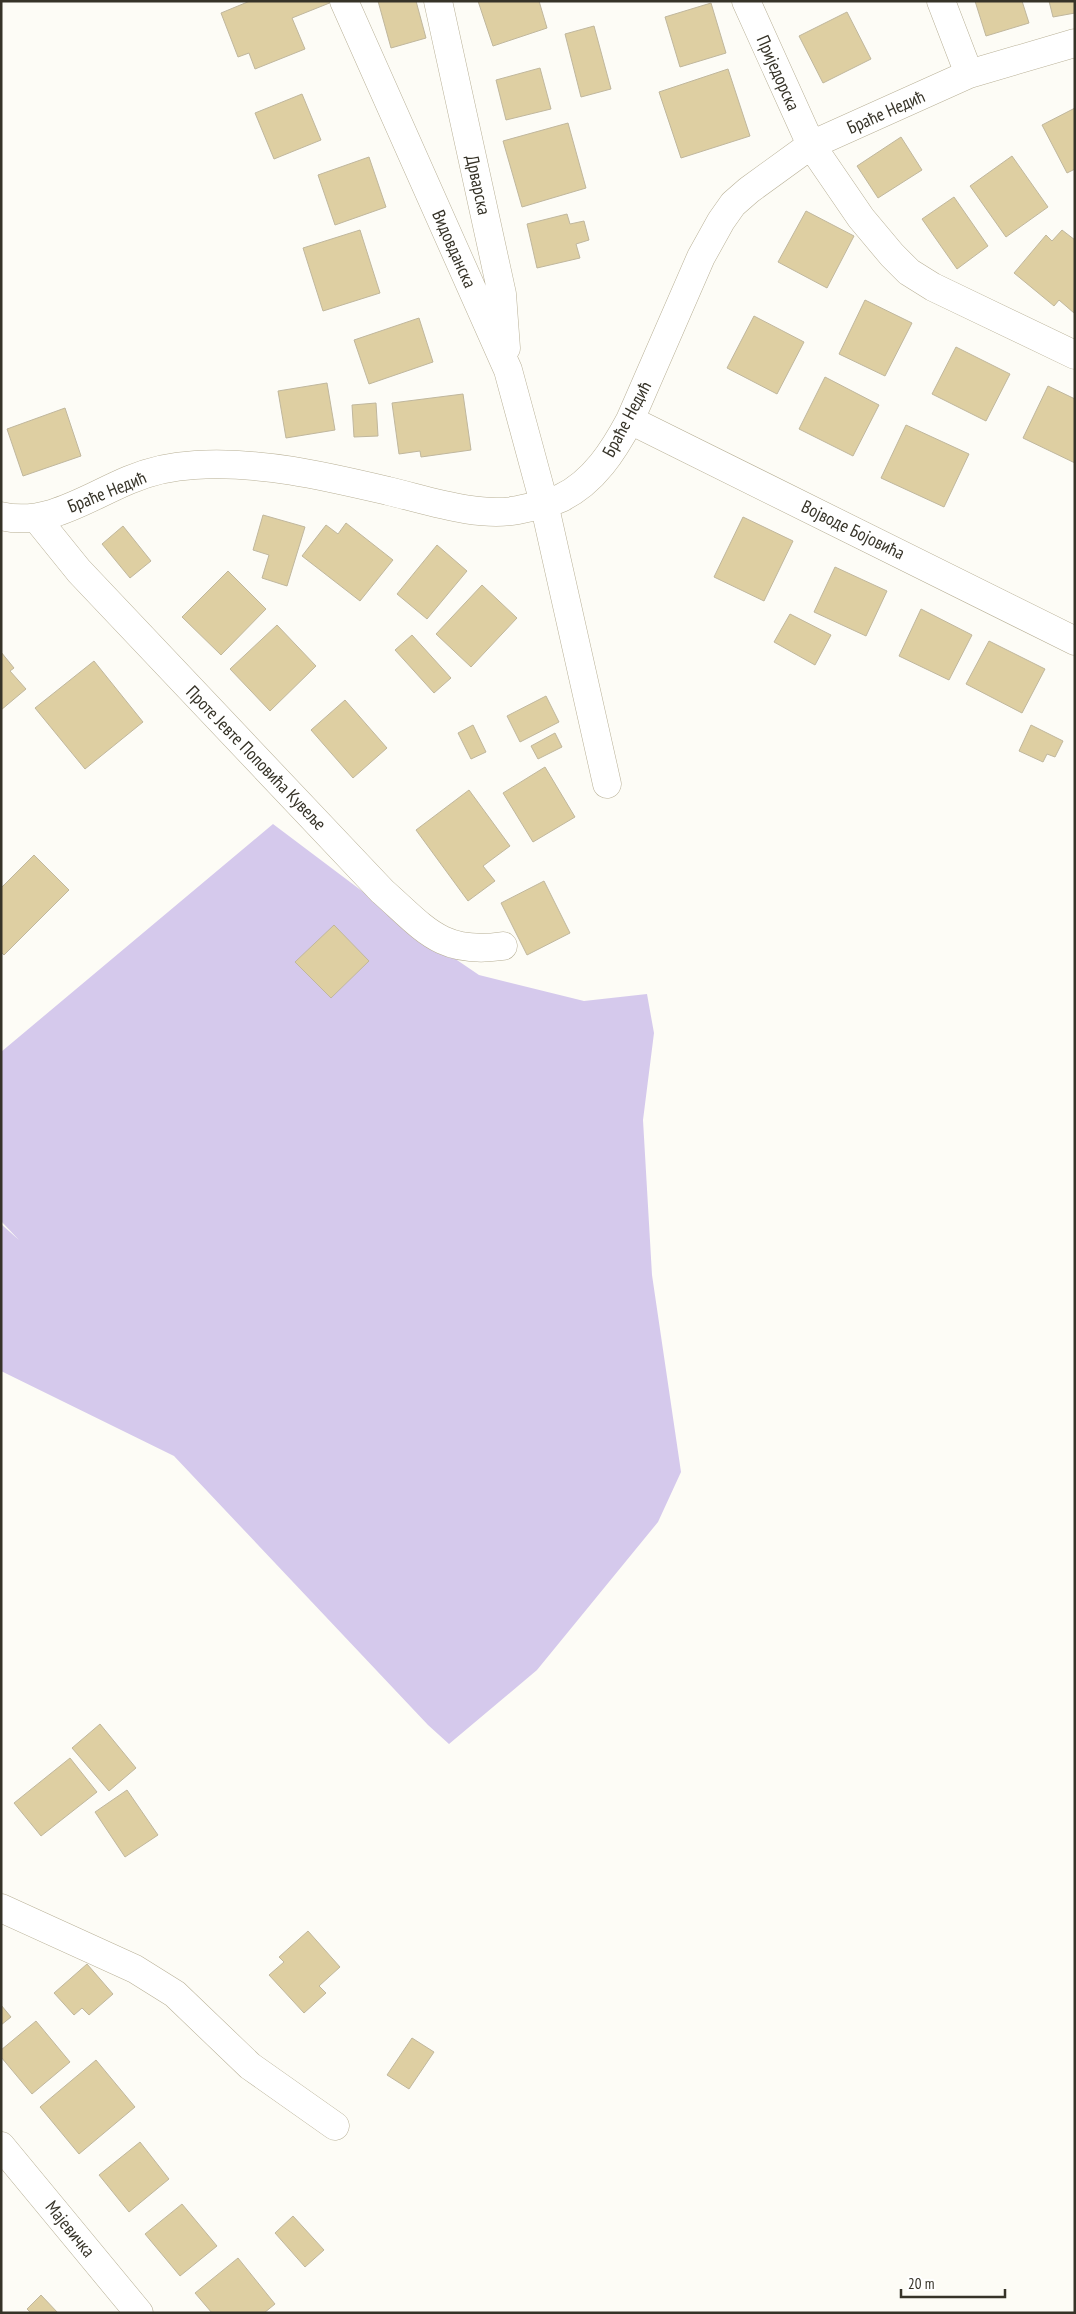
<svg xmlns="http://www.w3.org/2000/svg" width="1076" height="2314" viewBox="0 0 1076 2314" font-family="'PT Sans Narrow',sans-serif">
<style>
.green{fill:#d5c9ec}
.building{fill:#decfa2;stroke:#c0b79d}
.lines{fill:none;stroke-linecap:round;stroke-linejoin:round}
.minor-casing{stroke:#b8b096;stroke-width:29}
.minor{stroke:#fff;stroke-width:28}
.labels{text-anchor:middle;stroke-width:4;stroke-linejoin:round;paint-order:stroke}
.street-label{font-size:18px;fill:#363328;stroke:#fff}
</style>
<rect width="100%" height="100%" fill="#fdfcf6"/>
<!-- green -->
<path class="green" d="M273 824 423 937 479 975 584 1001 647 994 654 1033 643 1120 652 1275 681 1472 658 1522 537 1670 449 1744 428 1725 174 1456 1 1371V1224L19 1240 1 1221V1052Z"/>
<!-- building -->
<path class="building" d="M250 1H332V2L292 18 305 49 255 69 249 53 238 57 221 13Z
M378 1H416L426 38 391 48Z
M478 1H539L547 28 493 46Z
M975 1H1022L1029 23 986 36Z
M1049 1H1075V13L1053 17Z
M711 3 726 53 680 67 665 17Z
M847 12 871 59 823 83 799 36Z
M594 26 611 89 581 97 565 34Z
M540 68 551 109 506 120 496 80Z
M728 69 750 136 681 158 659 92Z
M302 94 321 140 274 159 255 113Z
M1075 108V169L1067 173 1042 125Z
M568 123 586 188 522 207 503 141Z
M901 137 922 170 878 198 857 166Z
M1012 156 1048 207 1006 237 970 186Z
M369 157 386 207 335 225 318 175Z
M954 197 988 246 957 269 922 219Z
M806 211 854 236 827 288 778 262Z
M567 214 570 224 584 221 589 240 576 244 580 258 537 268 527 224Z
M360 230 380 293 323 311 303 248Z
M1062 230 1075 240 1074 313 1059 300 1054 306 1014 273 1046 235 1052 241Z
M865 300 912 323 885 376 839 354Z
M754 316 804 342 777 394 727 368Z
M419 318 433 362 369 384 354 340Z
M956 347 1010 374 986 421 932 394Z
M825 377 879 405 853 456 799 429Z
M327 383 335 430 286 438 278 391Z
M1048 386 1075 399V463L1023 438Z
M463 394 471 450 421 457 420 451 399 454 392 403Z
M376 403 378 436 354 437 352 405Z
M65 408 81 456 23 476 7 429Z
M906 425 969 454 944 507 881 478Z
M263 515 305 527 287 586 262 578 269 555 253 550Z
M743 517 793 541 764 601 714 577Z
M346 523 393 560 360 601 302 556 326 525 338 534Z
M123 526 151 561 130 578 102 544Z
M437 545 467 571 427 619 397 594Z
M835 567 887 591 866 636 814 612Z
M228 571 266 609 221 655 182 617Z
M482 585 517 618 471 667 436 634Z
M921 609 972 635 949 680 899 656Z
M790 614 831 635 815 665 774 642Z
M277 625 316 666 270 711 230 669Z
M412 635 451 678 434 693 395 650Z
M989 641 1045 669 1022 713 966 684Z
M1 652 14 668 10 671 26 689 1 710Z
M94 661 143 722 85 769 35 708Z
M546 696 559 722 520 742 507 716Z
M345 700 387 748 353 778 311 730Z
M473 725 486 752 471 759 458 733Z
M1031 725 1063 741 1055 757 1047 754 1043 762 1019 751Z
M555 733 562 747 538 759 531 746Z
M545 767 575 817 533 842 503 793Z
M469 790 510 846 483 866 495 881 468 901 416 830Z
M34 855 69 890 4 955 1 952V888Z
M544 881 570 933 527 955 501 903Z
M334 925 369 961 331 998 295 962Z
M100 1724 136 1768 109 1791 72 1748Z
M70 1758 97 1792 41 1836 14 1803Z
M127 1790 158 1835 125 1857 95 1812Z
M308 1931 340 1967 319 1986 326 1993 304 2013 269 1975 284 1962 279 1957Z
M87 1964 113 1994 89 2015 82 2008 74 2015 54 1993Z
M1 2005 11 2017 1 2025Z
M36 2021 70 2062 32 2094 1 2057V2050Z
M412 2038 434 2052 409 2089 387 2075Z
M96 2060 135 2107 79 2154 40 2107Z
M140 2142 169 2179 129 2212 99 2175Z
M182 2204 217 2246 180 2276 145 2234Z
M293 2216 324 2250 305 2267 275 2233Z
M238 2258 275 2304 264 2313H212L195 2293Z
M41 2295 58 2313H31L27 2309Z"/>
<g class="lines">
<!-- minor casing -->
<g class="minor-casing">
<path id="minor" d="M344 1 508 370 544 503 607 784
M438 1 502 294 506 348
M746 1 811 145 861 218 892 255 909 272 933 287 1075 355
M941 1 969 74
M630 420 1075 641
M1 516C47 527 88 497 129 480 148 472 173 466 195 465 261 461 324 476 388 491 427 500 478 518 518 510 532 507 548 504 561 498 594 482 614 450 630 420L701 257 721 221 733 204 749 190 811 145 969 74 1075 43
M37 519 79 571 382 891C425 929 441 955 503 946
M1 1908 135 1969 175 1994 250 2066 335 2126
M1 2146 139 2313"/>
</g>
<!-- minor -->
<use href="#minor" class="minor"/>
</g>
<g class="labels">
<!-- street labels -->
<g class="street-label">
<text transform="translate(778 73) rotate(66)" y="6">Приједорска</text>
<text transform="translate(886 112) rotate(-24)" y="6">Браће Недић</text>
<text transform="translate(478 185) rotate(78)" y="6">Дрварска</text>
<text transform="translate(454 249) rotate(66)" y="6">Видовданска</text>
<text transform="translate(627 419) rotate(-62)" y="6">Браће Недић</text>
<text transform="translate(107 492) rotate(-22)" y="6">Браће Недић</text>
<text transform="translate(853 530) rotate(26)" y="6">Војводе Бојовића</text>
<text transform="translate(256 758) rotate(46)" y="6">Проте Јевте Поповића Кувеље</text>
<text transform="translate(70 2229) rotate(51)" y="6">Мајевичка</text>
</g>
</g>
<!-- border -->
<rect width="1076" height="2314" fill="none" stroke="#363328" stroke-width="5"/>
<!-- scale -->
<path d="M901 2289v8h104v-8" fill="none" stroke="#363328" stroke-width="2.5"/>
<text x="908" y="2289" font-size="15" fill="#363328" stroke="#ffffff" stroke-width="4" paint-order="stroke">20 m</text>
</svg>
